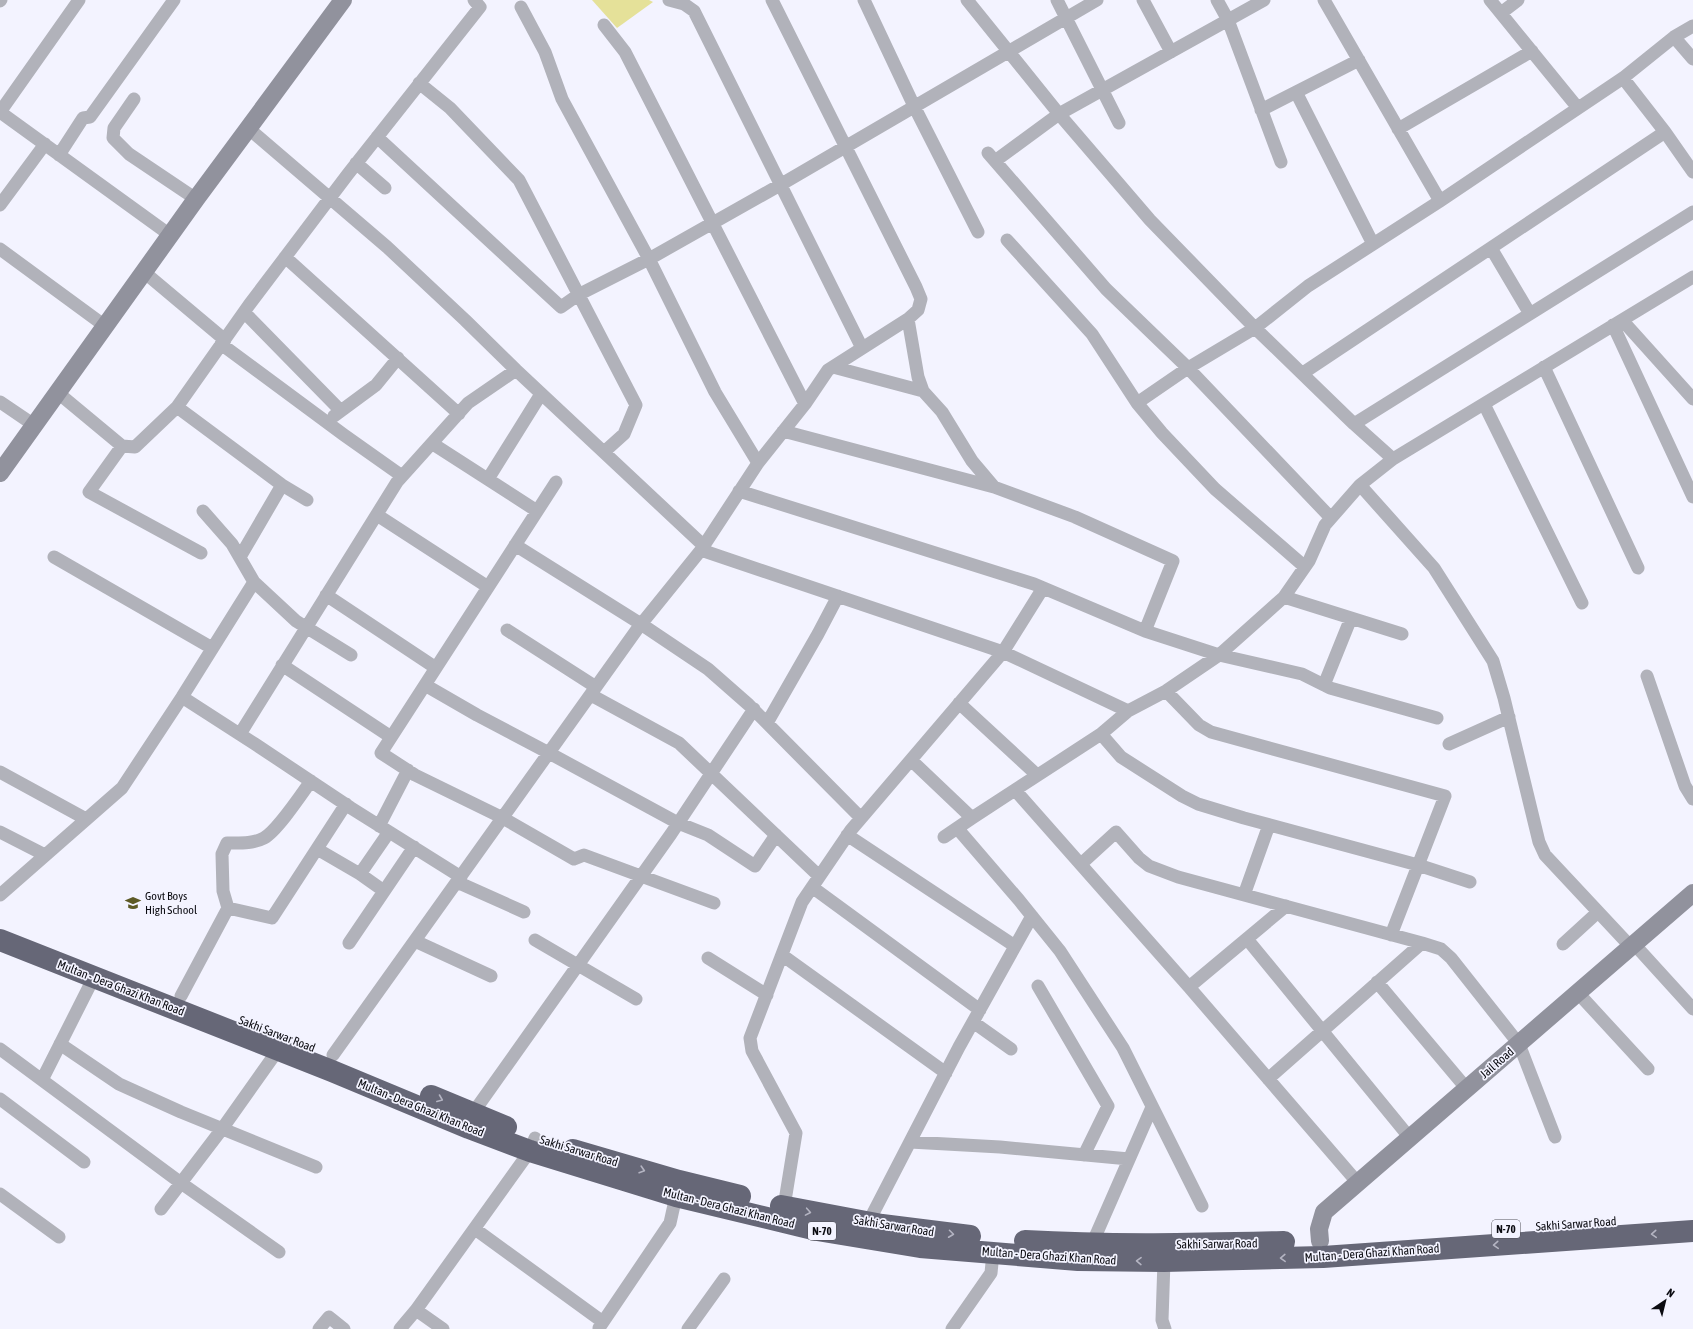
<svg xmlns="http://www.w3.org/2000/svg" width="1693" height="1329" viewBox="0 0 1693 1329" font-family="'Asap Condensed',sans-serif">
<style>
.green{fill:#e5e199}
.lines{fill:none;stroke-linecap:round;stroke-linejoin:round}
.street{stroke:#b1b2ba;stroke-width:13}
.secondary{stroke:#91929d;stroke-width:18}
.highway{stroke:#666777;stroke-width:22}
.oneway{stroke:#b4b4c2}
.labels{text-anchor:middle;stroke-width:3.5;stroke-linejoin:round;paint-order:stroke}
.shield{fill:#f3f3ff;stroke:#515158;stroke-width:1}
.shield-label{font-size:11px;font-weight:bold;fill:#0b0b11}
.poi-label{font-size:12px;fill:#0b0b11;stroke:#f3f3ff;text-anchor:start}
.street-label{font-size:12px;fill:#0b0b11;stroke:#f3f3ff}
</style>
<rect width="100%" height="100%" fill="#f3f3ff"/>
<!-- green -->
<path class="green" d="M592 0H649L653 2 617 28Z"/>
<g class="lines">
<!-- street -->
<path class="street" d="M669 0 684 4 694 11 862 348
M864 0 914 106 978 232
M967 0 1059 114 1150 220 1255 328 1354 424 1393 459
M1057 0 1119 123
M1143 0 1171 52
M1217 0 1228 20 1281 162
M1324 0 1440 201
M1490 0 1578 108
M0 1 1 0
M521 7 545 52 562 99 649 259 715 392 758 463
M1501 13 1518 0
M604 25 625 52 805 404
M1674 37 1693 59
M1623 78 1665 132 1693 172
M419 83 450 108 519 180 636 405 624 434 604 452
M1296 92 1373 244
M134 99 114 128 113 138 129 154 196 199
M1261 110 1359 60
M0 112 170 235
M0 112 79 0
M248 128 387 247 465 320 516 370 704 546
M1398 129 1532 51
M377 137 561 307 578 295 649 259 780 185 1097 0
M988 153 1106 289 1188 368 1331 518
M59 155 83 118 90 117 174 0
M995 161 1059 114 1264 0
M356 163 385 188
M0 205 45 144
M1007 240 1092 334 1137 403 1162 433 1215 489 1305 567
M1491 248 1530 314
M0 249 105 326
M285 257 459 414
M144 272 225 340
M244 312 340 410
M908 319 918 377 923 391 942 412 972 461 994 487
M1622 320 1693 277
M1613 325 1693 497
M221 344 344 435 402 476
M833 367 923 391
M1544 367 1638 568
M1303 373 1665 132
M57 392 122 446 135 447 177 407 249 305 348 174 480 7 474 0
M0 402 34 425
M1137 403 1188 368 1255 328 1308 286 1440 201 1623 78 1674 37 1693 26
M1484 404 1582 603
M177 407 282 485 307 500
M334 416 376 385 398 358
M1354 424 1693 212
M783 431 994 487 1075 517 1173 561 1145 631
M433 444 537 511
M122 446 89 492 201 553
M488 479 541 394
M556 482 381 753 415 775 503 818 574 859 584 855 714 903
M1360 485 1434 568 1493 661 1504 698 1539 842 1545 855 1631 947
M739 491 1034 584 1145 631 1219 655 1302 674 1330 688 1437 718
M203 511 232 544 254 582 296 621 351 655
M377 515 488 587
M515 545 641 624 708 669 749 705 861 818
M701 550 1003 652 1128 711
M54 557 212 648
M240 557 282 485
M326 595 436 668
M1284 597 1402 634
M507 630 596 687
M282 665 391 737
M1647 676 1685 786 1693 799
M425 685 477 715 549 753 678 823 708 835 755 866 776 835
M1324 685 1351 618
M1166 691 1199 725 1211 732 1445 796 1391 935
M591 695 679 743 819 876
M182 697 255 744 351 808 461 877
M959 703 1037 775
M767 723 818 634 838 596
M240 734 397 482 468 403 516 370
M1101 734 1121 757 1182 796 1198 804 1244 818 1418 865 1470 882
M1449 744 1509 717
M911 760 972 818
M0 772 86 819
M1015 790 1189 987 1358 1183
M379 826 408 770
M957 828 1019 900 1060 951 1123 1048 1202 1206
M0 832 45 855
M847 835 1015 946
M944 837 972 818 1101 734 1128 711 1166 691 1219 655 1284 597 1309 561 1325 525 1360 485 1393 459 1622 320 1693 399
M317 849 360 874 384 891
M1081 864 1116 832 1139 858 1149 866 1178 877 1422 943 1441 949 1451 958 1519 1044 1555 1137
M360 874 389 832
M457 882 524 912
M812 887 980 1010
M0 895 122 788 182 697 254 582
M1244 895 1269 825
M228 908 272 918 346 804
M1247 939 1410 1138
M535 940 636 999
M415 941 491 976
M349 943 414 847
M1563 944 1598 912
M1634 944 1693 1009
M782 955 946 1073
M708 958 767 995
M1377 982 1467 1089
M1038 986 1108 1106 1084 1155
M1189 987 1286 906
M1578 993 1648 1069
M181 996 228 908 223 891 222 854 227 843C239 843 253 844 264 838 277 831 301 795 311 781
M973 1022 1011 1049
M60 1044 119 1084 181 1112 316 1167
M0 1049 181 1183 279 1252
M333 1055 638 628 701 550 758 463 805 404 828 370 908 319 918 310 921 299 916 287 772 0
M1268 1079 1422 943
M42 1080 94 977
M0 1099 84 1162
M473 1113 671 834 754 709
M910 1142 1000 1147 1129 1159
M0 1194 59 1237
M784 1207 796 1133 752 1051 750 1038 802 902 851 830 1003 652 1043 588
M161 1209 222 1129 278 1050
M868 1223 959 1047 1032 916
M475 1229 603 1322
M1092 1244 1152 1107
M1164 1261 1162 1320 1165 1329
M416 1310 443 1329
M599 1328 670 1223 676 1196
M319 1329 329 1317 344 1329
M400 1329 416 1310 530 1151 535 1138
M688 1329 724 1279
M952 1329 991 1273 993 1253"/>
<!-- secondary -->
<path class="secondary" d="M0 473 196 199 343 0
M1320 1241 1319 1229 1324 1212 1693 893"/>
<!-- highway -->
<path class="highway" d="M0 940 332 1071 469 1128 530 1151 676 1196 817 1230 920 1247 1078 1260 1164 1261 1323 1257 1693 1231
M431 1096 506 1127
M573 1150 679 1181 740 1196
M781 1206 882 1225 970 1236
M1025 1241C1111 1246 1197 1244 1284 1242"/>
</g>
<!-- one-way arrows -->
<defs><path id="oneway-chevron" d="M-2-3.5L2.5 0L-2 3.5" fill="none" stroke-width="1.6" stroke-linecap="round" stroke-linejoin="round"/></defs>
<g class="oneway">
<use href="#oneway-chevron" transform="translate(440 1099) rotate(22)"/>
<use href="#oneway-chevron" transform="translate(642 1170) rotate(17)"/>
<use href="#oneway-chevron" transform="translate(808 1212) rotate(10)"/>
<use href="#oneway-chevron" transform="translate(951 1234) rotate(7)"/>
<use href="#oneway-chevron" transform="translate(1654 1234) rotate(176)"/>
<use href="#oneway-chevron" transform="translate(1496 1245) rotate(176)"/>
<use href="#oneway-chevron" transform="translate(1283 1258) rotate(178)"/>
<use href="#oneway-chevron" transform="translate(1139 1261) rotate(-179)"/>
</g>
<!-- icons -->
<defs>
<g id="school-bare" transform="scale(1.2)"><path d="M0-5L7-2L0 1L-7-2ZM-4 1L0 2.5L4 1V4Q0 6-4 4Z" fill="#5c5925" stroke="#f3f3ff" stroke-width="2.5" paint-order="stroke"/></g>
</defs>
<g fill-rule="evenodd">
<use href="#school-bare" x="133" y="903"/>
</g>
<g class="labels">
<!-- shield labels -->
<g class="shield">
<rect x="1492" y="1220" width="28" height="18" rx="3"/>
<rect x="808" y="1222" width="28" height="18" rx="3"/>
</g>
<g class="shield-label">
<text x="1506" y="1233">N-70</text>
<text x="822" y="1235">N-70</text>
</g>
<!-- poi labels -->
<g class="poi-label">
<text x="145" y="900">Govt Boys<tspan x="145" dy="14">High School</tspan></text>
</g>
<!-- street labels -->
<g class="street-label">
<text transform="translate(121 988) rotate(21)" y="4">Multan - Dera Ghazi Khan Road</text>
<text transform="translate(277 1034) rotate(21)" y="4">Sakhi Sarwar Road</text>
<text transform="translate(1497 1063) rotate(-41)" y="4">Jail Road</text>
<text transform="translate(421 1108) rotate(22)" y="4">Multan - Dera Ghazi Khan Road</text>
<text transform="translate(579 1151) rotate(17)" y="4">Sakhi Sarwar Road</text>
<text transform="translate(729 1208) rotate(14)" y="4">Multan - Dera Ghazi Khan Road</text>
<text transform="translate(1576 1224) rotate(-4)" y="4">Sakhi Sarwar Road</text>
<text transform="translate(894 1226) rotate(9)" y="4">Sakhi Sarwar Road</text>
<text transform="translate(1217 1244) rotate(-1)" y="4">Sakhi Sarwar Road</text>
<text transform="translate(1372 1253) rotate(-4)" y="4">Multan - Dera Ghazi Khan Road</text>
<text transform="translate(1049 1256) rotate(4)" y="4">Multan - Dera Ghazi Khan Road</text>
</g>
</g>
<!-- north arrow -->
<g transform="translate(1665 1301) rotate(35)" stroke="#f3f3ff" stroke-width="3" paint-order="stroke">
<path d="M0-3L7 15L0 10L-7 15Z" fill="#0b0b11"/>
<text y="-6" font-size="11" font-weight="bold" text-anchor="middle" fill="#0b0b11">N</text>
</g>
</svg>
